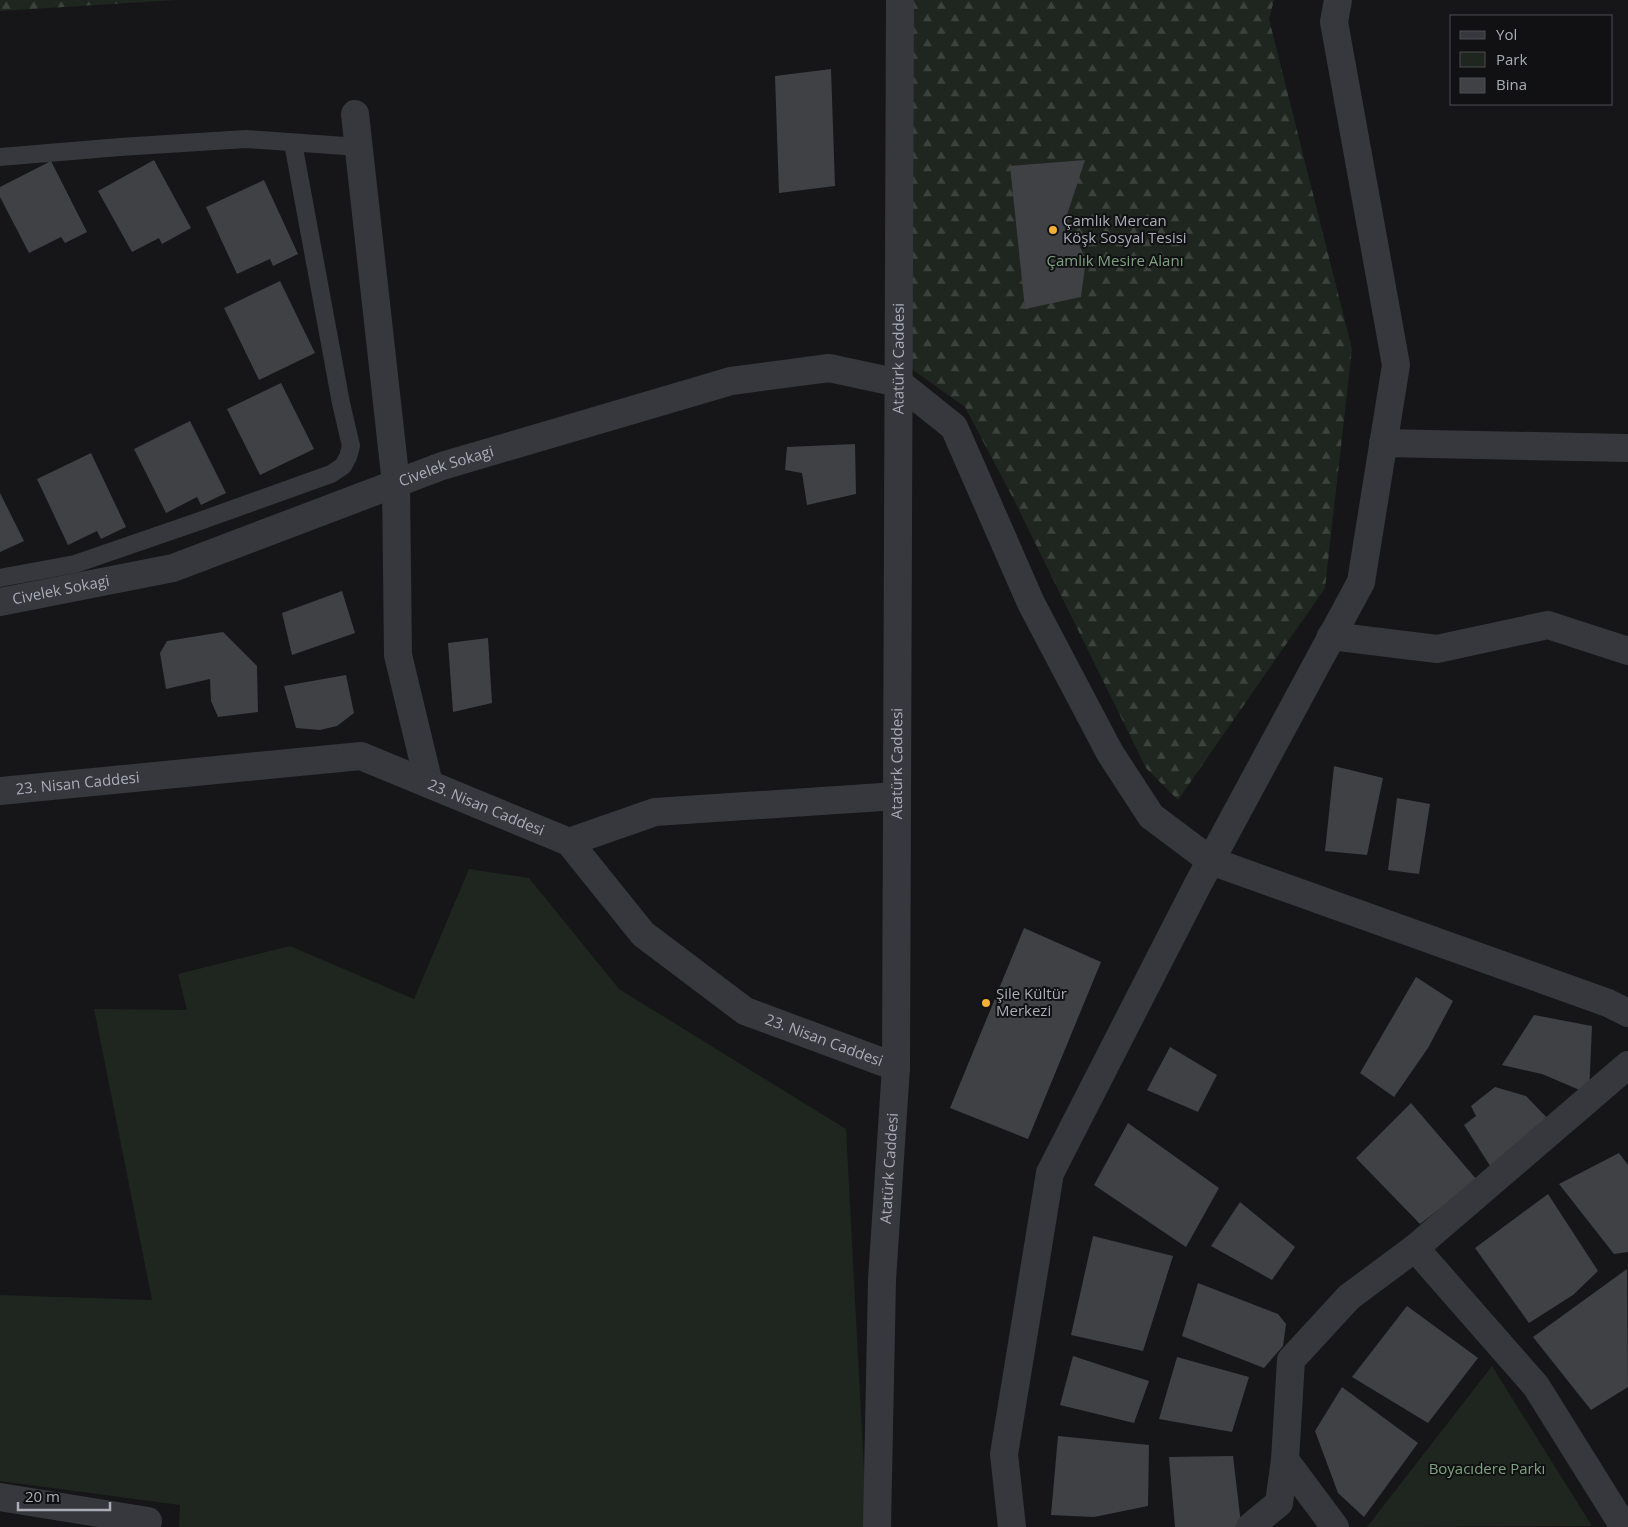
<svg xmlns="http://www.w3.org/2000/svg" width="1628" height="1527" viewBox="0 0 1628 1527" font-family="'Open Sans',sans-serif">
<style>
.green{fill:#1e261f}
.forest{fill:url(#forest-firs)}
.building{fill:#404145}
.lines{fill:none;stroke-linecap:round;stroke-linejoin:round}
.service{stroke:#37383d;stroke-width:18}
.minor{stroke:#37383d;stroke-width:28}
.tertiary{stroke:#37383d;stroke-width:28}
.poi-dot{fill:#f2b134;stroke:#111113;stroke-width:2}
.labels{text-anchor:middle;stroke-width:4;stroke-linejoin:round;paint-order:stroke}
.poi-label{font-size:15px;fill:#a8adb8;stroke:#111113;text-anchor:start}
.park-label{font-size:15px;fill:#7fa381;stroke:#111113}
.street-label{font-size:15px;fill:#a8adb8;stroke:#111113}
</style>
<defs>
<pattern id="forest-firs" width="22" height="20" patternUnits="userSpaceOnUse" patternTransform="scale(1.25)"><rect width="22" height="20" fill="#1e261f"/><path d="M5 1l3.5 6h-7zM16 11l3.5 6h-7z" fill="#3c433d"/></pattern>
</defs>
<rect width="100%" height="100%" fill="#161618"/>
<!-- green -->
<path class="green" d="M469 869 529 878 619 989 846 1129 867 1527H179L180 1505 0 1481V1295L152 1300 94 1009 187 1010 178 974 290 946 414 999Z
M1492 1366 1592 1526 1367 1527Z"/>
<!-- forest -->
<path class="forest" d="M0 0H176L0 11Z
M907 0H1274L1269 19 1352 349 1325 588 1178 800 1146 768 1013 498 965 407 906 365Z"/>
<!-- building -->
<path class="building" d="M831 69 835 186 779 193 775 76Z
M154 160 191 228 162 244 159 238 132 252 98 191Z
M1085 160 1066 218 1086 259 1081 297 1025 309 1010 166Z
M51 161 87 232 65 243 61 237 29 253 0 197V187Z
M264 180 298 254 273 266 270 259 237 274 206 207Z
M280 281 315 353 259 380 224 308Z
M281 383 314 449 260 475 227 409Z
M190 421 226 493 201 505 197 497 166 513 134 449Z
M855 444 856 494 807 505 802 473 785 470 787 447Z
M91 453 126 527 101 539 97 531 68 545 37 479Z
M0 493 24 541 0 552Z
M342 591 355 633 292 655 282 613Z
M223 632 257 666 258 712 218 717 211 701 210 679 166 689 160 653 167 641Z
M488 638 492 703 453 712 448 643Z
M346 675 354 713 337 726 320 730 296 728 284 686Z
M1334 766 1383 778 1367 855 1325 851Z
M1397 798 1430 804 1419 874 1388 870Z
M1024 928 1101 962 1028 1139 950 1108Z
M1416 977 1453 1001 1428 1048 1394 1097 1360 1073Z
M1534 1015 1592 1026 1589 1094 1542 1074 1502 1065Z
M1170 1047 1217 1075 1198 1112 1147 1090Z
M1495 1087 1526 1096 1552 1123 1494 1172 1464 1125 1476 1116 1471 1106Z
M1411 1103 1477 1180 1420 1224 1356 1158Z
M1128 1123 1219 1188 1186 1247 1094 1185Z
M1619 1153 1628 1165V1252L1614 1254 1559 1184Z
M1548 1194 1598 1271 1573 1295 1529 1323 1475 1248Z
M1240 1202 1295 1247 1272 1280 1211 1246Z
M1093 1236 1173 1256 1143 1351 1071 1335Z
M1627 1269 1628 1387 1591 1410 1533 1337Z
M1198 1283 1278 1314 1286 1324 1283 1346 1264 1368 1182 1336Z
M1407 1306 1478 1358 1428 1423 1352 1377Z
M1073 1356 1149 1381 1134 1423 1060 1405Z
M1177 1357 1249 1377 1232 1432 1159 1419Z
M1342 1387 1418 1443 1364 1517 1338 1493 1315 1431Z
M1058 1436 1149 1445 1148 1506 1094 1517 1051 1515Z
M1233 1456 1241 1524 1235 1527H1175L1169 1457Z"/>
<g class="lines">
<!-- service -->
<path class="service" d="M0 157 120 147 246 139 359 147
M0 578 75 564 197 522 331 474 343 466 348 457 351 446 341 403 293 143"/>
<!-- minor -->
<g class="minor">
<path d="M355 114 396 484 398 655 429 784"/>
<path d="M1383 443 1628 448"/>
<path id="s1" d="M0 602 173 568 442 466 731 381 829 368 899 383 954 427 1031 603 1110 753 1151 816 1211 861 1608 1003 1628 1013"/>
<path d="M1331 636 1437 649 1548 625 1628 651"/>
<path d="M569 842 655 812 897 796"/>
<path d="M1415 1248 1536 1386 1624 1527"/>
<path d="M1285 1460 1335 1527"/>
<path d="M0 1497 148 1521"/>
<path d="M1012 1527 1004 1454 1050 1173 1197 886 1361 582 1396 365 1334 22 1338 0"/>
<path d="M1250 1527 1279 1503 1285 1460 1291 1360 1349 1297 1415 1248 1628 1065"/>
</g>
<!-- tertiary -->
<g class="tertiary">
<path id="s2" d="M0 791 361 756 569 842 643 934 745 1011 896 1067"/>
<path id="s3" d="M877 1527 882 1280 896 1067 900 0"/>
</g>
</g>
<!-- markers -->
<g class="poi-dot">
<circle cx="1053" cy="230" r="5"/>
<circle cx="986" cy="1003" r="5"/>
</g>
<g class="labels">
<!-- poi labels -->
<g class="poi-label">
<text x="1063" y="226">Çamlık Mercan<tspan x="1063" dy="17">Köşk Sosyal Tesisi</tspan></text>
<text x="996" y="999">Şile Kültür<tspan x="996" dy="17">Merkezi</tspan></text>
</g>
<!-- park labels -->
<g class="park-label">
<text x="1115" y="266">Çamlık Mesire Alanı</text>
<text x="1487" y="1474">Boyacıdere Parkı</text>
</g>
<!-- street labels -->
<g class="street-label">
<text dy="5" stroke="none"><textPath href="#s3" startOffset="1169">Atatürk Caddesi</textPath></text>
<text dy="5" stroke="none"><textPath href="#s1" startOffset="468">Civelek Sokagi</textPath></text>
<text dy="5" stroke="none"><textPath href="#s1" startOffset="62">Civelek Sokagi</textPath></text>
<text dy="5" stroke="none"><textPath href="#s3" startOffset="764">Atatürk Caddesi</textPath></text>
<text dy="5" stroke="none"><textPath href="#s2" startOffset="78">23. Nisan Caddesi</textPath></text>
<text dy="5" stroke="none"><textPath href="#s2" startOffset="498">23. Nisan Caddesi</textPath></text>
<text dy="5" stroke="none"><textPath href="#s2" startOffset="918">23. Nisan Caddesi</textPath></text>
<text dy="5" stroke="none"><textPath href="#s3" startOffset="359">Atatürk Caddesi</textPath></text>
</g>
</g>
<!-- legend -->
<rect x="1450" y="15" width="162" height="90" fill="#111113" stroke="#4d4f55"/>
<rect x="1460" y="31" width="25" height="8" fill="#37383d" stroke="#4d4f55"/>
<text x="1496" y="40" font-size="15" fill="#a8adb8">Yol</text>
<rect x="1460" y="52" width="25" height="15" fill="#1e261f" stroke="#4d4f55"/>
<text x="1496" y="65" font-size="15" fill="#a8adb8">Park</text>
<rect x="1460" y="78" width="25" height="15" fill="#404145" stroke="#4d4f55"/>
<text x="1496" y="90" font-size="15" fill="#a8adb8">Bina</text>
<!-- scale -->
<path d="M18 1502v8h92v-8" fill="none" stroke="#a8adb8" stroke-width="2.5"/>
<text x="25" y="1502" font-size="15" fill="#a8adb8" stroke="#111113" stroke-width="4" paint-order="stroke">20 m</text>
</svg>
